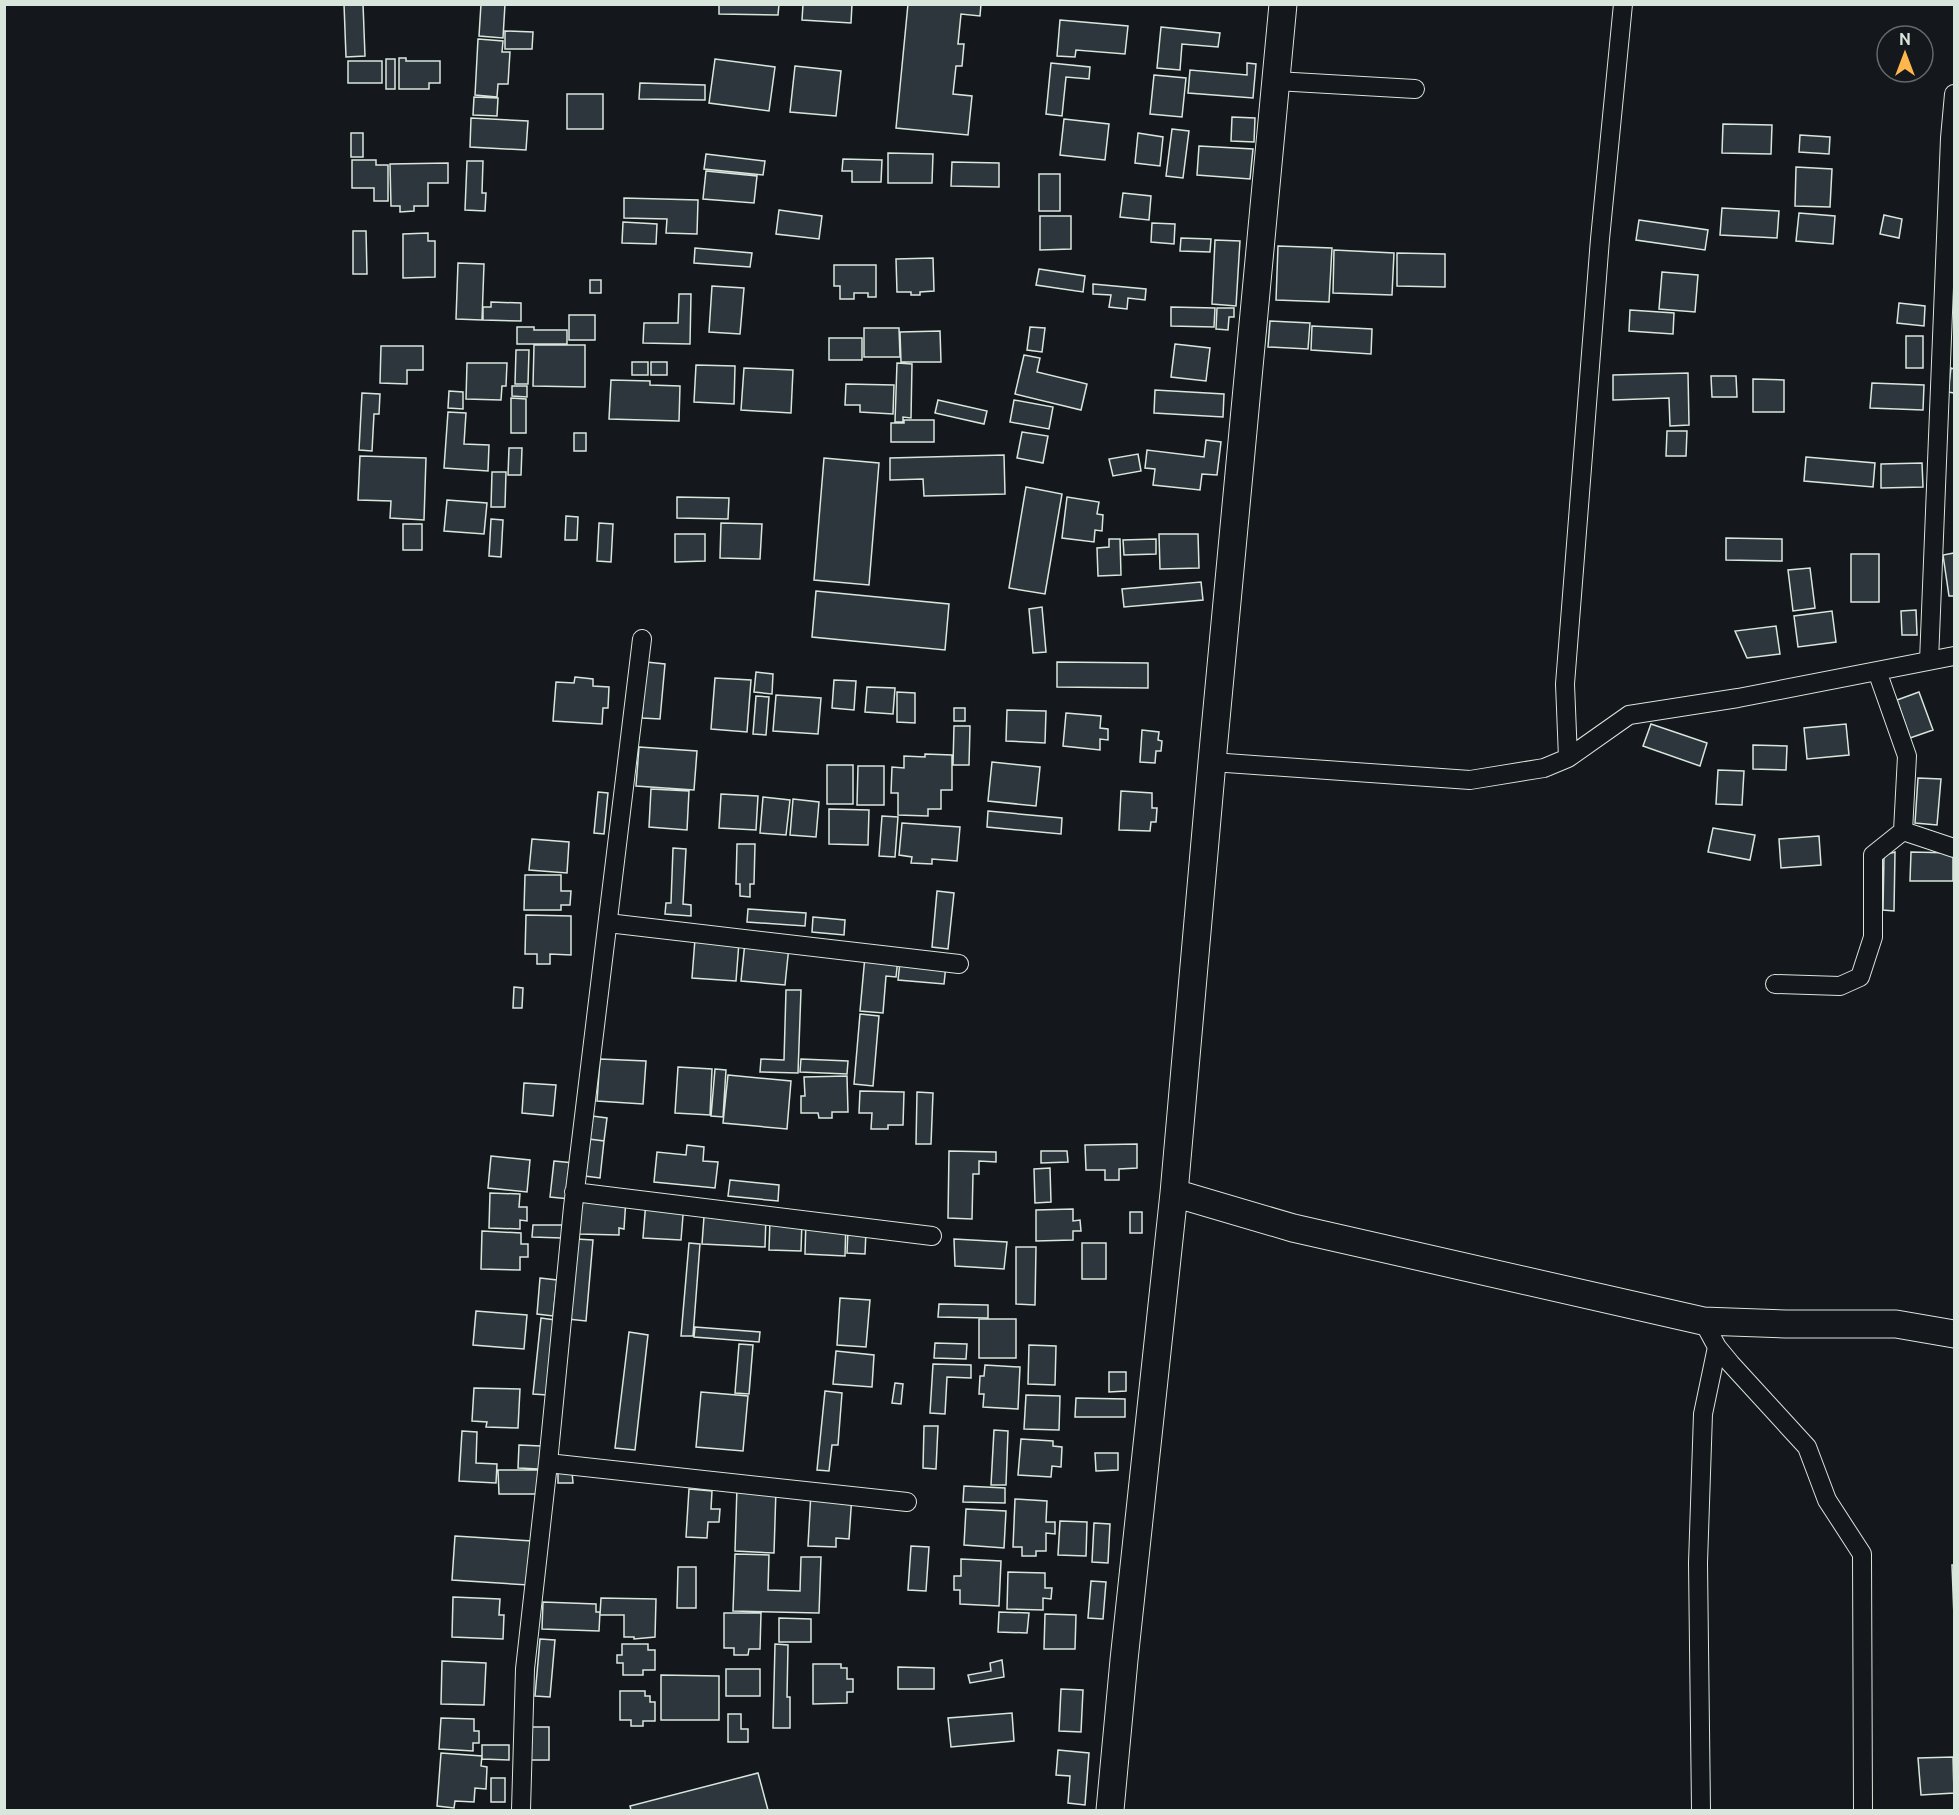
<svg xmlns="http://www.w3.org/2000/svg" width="1959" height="1815" viewBox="0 0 1959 1815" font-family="Ubuntu,sans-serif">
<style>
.building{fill:#2c363c;stroke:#d8e6dc;stroke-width:1.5}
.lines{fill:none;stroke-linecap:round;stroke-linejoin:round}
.street-casing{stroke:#d8e6dc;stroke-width:20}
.secondary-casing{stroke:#d8e6dc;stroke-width:29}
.street{stroke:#14181c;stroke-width:18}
.secondary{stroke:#14181c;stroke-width:27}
</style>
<rect width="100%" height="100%" fill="#14181c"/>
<!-- building -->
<path class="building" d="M344 4H363L365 56 346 57Z
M481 4H505L503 38 479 36Z
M719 4H779L778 15 719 14Z
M803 4H852L851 23 802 20Z
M908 4H981L980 16 961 14 958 44H964L962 66H956L953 94 972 96 968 135 896 128Z
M1060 20 1128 26 1125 54 1076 50 1075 57 1057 56Z
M1161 27 1220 33 1218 47 1182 44 1180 70 1157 68Z
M505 31 533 32 532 49H505Z
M478 39 503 41 502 52H510L508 84H498L497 97 475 95Z
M399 58H406V61H440V83H429V89H399Z
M386 59H395V89H386Z
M715 59 775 67 769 111 709 103Z
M348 61H382V83H348Z
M1051 63 1090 67 1089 79 1066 77 1062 116 1046 114Z
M1247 63 1256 64 1253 98 1188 93 1190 70 1247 75Z
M795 66 841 71 836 116 790 112Z
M1154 75 1186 78 1182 117 1150 114Z
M640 83 705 85V100L639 99Z
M567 94H603V129H567Z
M474 97 498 98 497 116 473 115Z
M1232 117 1255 118 1254 142 1231 141Z
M471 118 528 121 526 150 470 147Z
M1064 119 1109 124 1105 160 1060 155Z
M1723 124 1772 125 1771 154 1722 153Z
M1172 129 1189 131 1183 178 1166 176Z
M351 133H363V157H351Z
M1138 133 1163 137 1160 166 1135 163Z
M1800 135 1830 137 1829 154 1799 152Z
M1199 146 1253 149 1250 179 1197 175Z
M888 153 933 154 932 183H888Z
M706 154 765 161 763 175 704 169Z
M843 159 882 160 881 182H852V171H842Z
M352 160H376V165H388V201H374V188H352Z
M467 161H483L482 193H486L485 211 465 210Z
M952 162 999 163V187L951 186Z
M448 163V183H428V206H414V211L400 212V206H391L390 164Z
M1796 167 1832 169 1830 207 1795 206Z
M706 171 757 176 754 203 703 199Z
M1039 174H1060V211H1039Z
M1123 193 1151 196 1149 220 1120 217Z
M624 198 698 200 697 234 666 233 667 219 624 218Z
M1722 208 1779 211 1777 238 1720 235Z
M779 210 822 216 819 239 776 234Z
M1799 213 1835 216 1833 244 1796 241Z
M1884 215 1902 219 1899 238 1880 234Z
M1040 216H1071V249L1040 250Z
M1639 220 1708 230 1705 250 1636 240Z
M623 222 657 224 656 244 622 243Z
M1152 223 1175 224 1174 244 1151 242Z
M353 231H366L367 274H353Z
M428 233V241H435V277L403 278V234Z
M1181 238 1211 239 1210 252 1180 251Z
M1215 240 1240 241 1236 306 1212 304Z
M1278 246 1332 248 1329 302 1276 300Z
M695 248 752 253 750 267 694 263Z
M1334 250 1394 253 1392 295 1333 293Z
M1397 253 1445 254V287L1397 286Z
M933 258 934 291 920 292V295H911V292H897L896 259Z
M458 263 484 264 482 320 456 319Z
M834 265H876V297H868V293H854V299H840V286H834Z
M1039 269 1085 276 1083 292 1036 285Z
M1662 272 1698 275 1695 312 1659 309Z
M590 280H601V293H590Z
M1093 284 1146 289 1145 300 1128 298 1127 309 1109 307 1111 295 1093 294Z
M712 286 744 288 740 334 709 332Z
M679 294H691L690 344 643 343 644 323H678Z
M491 302 521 303V321L483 320V307H491Z
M1899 303 1925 306 1924 326 1897 323Z
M1171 307 1215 308 1214 327 1171 326Z
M1217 308H1234V317H1229L1228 330 1216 329Z
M1630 310 1674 313 1673 334 1629 331Z
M569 315H595V340H569Z
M1270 321 1310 323 1308 349 1268 347Z
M1312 326 1372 329 1371 354 1311 350Z
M517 327H534V330H567V344H517Z
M1030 327 1045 328 1042 352 1027 350Z
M864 328H899L900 357H864Z
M940 331 941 362H901L900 332Z
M1906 336H1923V368H1906Z
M829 338H862V360H829Z
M1175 344 1210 348 1206 381 1171 377Z
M534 345H585V387L533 386Z
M381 346H423V370H407V384L380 383Z
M516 350H529L528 384H515Z
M1024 355 1040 358 1037 372 1087 384 1081 410 1015 394Z
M632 362H648V375H632Z
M651 362H667V375H651Z
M467 363H507L506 386H502L501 400 466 399Z
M897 363 912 364 911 418 903 417V422H895Z
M696 365 735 366 734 404 694 402Z
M744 368 793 370 791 413 741 410Z
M1951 368 1954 369V393L1948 392Z
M1688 373 1689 425 1670 426 1669 398 1613 400V375Z
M1711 376H1736L1737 397H1712Z
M1753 379 1784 380V412H1753Z
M611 380 650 381V385L680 386 679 421 609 419Z
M1872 383 1924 385 1923 410 1870 408Z
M846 384 894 385 893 414 860 412V405H845Z
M512 386H527V397L512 396Z
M1155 390 1224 394 1223 417 1154 413Z
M449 391 463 392V409L448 408Z
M362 393 380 394 379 414H374L372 451 359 450Z
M511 398 526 399V433H511Z
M938 400 987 411 984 424 935 413Z
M1014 400 1053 407 1049 429 1010 422Z
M448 412 466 413 464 444 489 445 488 471 444 468Z
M904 420H934V442H891V423H904Z
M1667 431H1687L1686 456H1666Z
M1022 432 1048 436 1043 463 1017 458Z
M574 433H586V451H574Z
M1206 440 1221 442 1217 475 1202 474 1200 490 1153 485 1155 469 1145 468 1147 450 1204 457Z
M509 448H522L521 475H508Z
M1138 454 1141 471 1113 476 1109 459Z
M1004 455 1005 494 924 496 923 479 890 480V458Z
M360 456 426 458 424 520 390 518 391 501 358 500Z
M1806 457 1875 463 1873 487 1804 481Z
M824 458 879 463 869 585 814 580Z
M1922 463 1923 487 1881 488V464Z
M492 472H506L505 507H491Z
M1026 487 1062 494 1045 594 1009 588Z
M677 497 729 498 728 519 677 518Z
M1067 497 1099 502 1097 514 1103 515 1102 531 1095 530 1094 542 1062 538Z
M447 500 487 503 484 534 444 531Z
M566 516 578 517 577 540H565Z
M491 519 503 520 501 557 489 556Z
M599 523 613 524 611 562 597 561Z
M721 523 762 524 760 559 720 558Z
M403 524H422V550H403Z
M675 534H705V561L675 562Z
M1159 534H1198L1199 568 1160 569Z
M1726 538 1782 539V561L1726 560Z
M1109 539H1120L1121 575 1098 576 1097 548 1109 547Z
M1156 539V554L1124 555 1123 540Z
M1954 553V596H1949L1943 555Z
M1851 554H1879V602H1851Z
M1810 568 1815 608 1793 611 1788 570Z
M1201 582 1203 600 1124 607 1122 589Z
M816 591 949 604 945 650 812 637Z
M1042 607 1046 652 1033 653 1029 609Z
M1916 610 1917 635H1902L1901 611Z
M1832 611 1836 642 1798 647 1794 616Z
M1776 626 1780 654 1747 658 1735 631Z
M646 662 665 664 660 719 642 718Z
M1057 662 1148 663V688L1057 687Z
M756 672 773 674 772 694 754 692Z
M575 677 593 679V686L609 687 608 708H603L602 724 553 721 556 682 574 683Z
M715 678 751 680 747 732 711 729Z
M834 680 856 681 854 710 832 708Z
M867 687 895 688 893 714 865 712Z
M897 692 915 693V723L897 722Z
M1919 692 1933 730 1910 738 1897 700Z
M776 695 821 698 818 734 773 731Z
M756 696 769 697 766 735 753 734Z
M954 708H965V721H954Z
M1007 710 1046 711 1045 743 1006 741Z
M1066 713 1101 716 1100 728 1108 729V740L1100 739V750L1063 746Z
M1651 724 1707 743 1700 766 1643 746Z
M1846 724 1849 755 1807 759 1804 728Z
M954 726H970L969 765H953Z
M1142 730 1159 732 1158 740 1162 741 1161 751H1156L1155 763 1140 762Z
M1753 745 1787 746 1786 770 1753 769Z
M639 747 697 751 694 790 636 786Z
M925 754 952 755V790H941V809H928V816L898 815V793H891L892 767 904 768V756L925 757Z
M992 762 1040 767 1036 806 988 801Z
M827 765H853V804H827Z
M858 766H884V805H857Z
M1718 770 1744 771 1742 805 1716 804Z
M1918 778 1941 779 1937 825 1915 823Z
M651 789 689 791 687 830 649 827Z
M1121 791 1152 793V808H1157L1156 822H1151L1150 831 1119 830Z
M598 792 608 793 604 834 594 833Z
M721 794 758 796 756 830 719 828Z
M763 797 790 800 786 835 760 833Z
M793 799 819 802 816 837 790 835Z
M829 809 869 810 868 845 829 844Z
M988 811 1062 818 1061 834 987 827Z
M882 816 898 817 895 857 879 856Z
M902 823 960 827 957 861 932 859V864L911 863 912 857 899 855Z
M1713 828 1755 835 1750 860 1708 852Z
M1819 836 1821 865 1781 868 1779 839Z
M532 839 569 842 567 873 529 870Z
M737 844H755L754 884H750V897L740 896V884H736Z
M673 848 686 849 683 904 691 905V916L665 914 666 903H671Z
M1895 852 1894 911 1883 910 1884 855Z
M1911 852 1953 853V881H1910Z
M525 875H561V891H571L570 905H561V910H524Z
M937 891 954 893 948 949 932 947Z
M748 909 806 913 805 926 747 922Z
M526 915 571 916V955L550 954V964H537V954H525Z
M813 917 845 920 844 935 812 932Z
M695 939 739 942 736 981 692 978Z
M745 942 789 946 785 985 741 981Z
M865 956 898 959 896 977 886 976 883 1013 860 1011Z
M900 962 946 965 944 984 898 980Z
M514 987 523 988 522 1008H513Z
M786 990H801L798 1073 760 1072 761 1059 784 1060Z
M860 1014 879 1016 873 1086 854 1084Z
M600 1059 646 1061 643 1104 597 1101Z
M801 1059 848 1061 847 1074 800 1072Z
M678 1067 712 1069 710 1115 675 1113Z
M715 1069 726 1070 723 1117 711 1116Z
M728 1075 791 1081 787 1129 723 1123Z
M847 1076 848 1112H832V1118H819L818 1113H801V1096H805L804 1077Z
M524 1083 556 1085 553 1116 522 1113Z
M860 1091 904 1092 903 1125H888V1129H871L872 1113H859Z
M917 1092 933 1093 931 1144H916Z
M592 1116 607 1118 604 1141 589 1139Z
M589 1139 604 1141 600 1178 585 1176Z
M1137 1144V1168L1119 1169V1180H1105V1170H1086L1085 1145Z
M687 1145 704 1147 703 1161 718 1162 715 1188 654 1182 657 1152 686 1155Z
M949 1151 996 1152V1162L979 1161V1174H973L972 1219 948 1218Z
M1041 1151H1067L1068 1162 1041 1163Z
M491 1156 530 1160 527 1192 488 1188Z
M554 1161 574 1163 570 1199 550 1197Z
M1050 1168 1051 1202 1035 1203 1034 1169Z
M730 1180 779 1185 778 1201 728 1196Z
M581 1190 626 1198 624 1229 619 1228V1235L579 1234Z
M490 1193 520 1194 519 1207H527V1221L520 1220V1229L489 1228Z
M646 1201 684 1203 681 1240 643 1238Z
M705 1203 766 1215 765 1247 702 1244Z
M1073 1209V1221L1080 1220 1081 1231H1073V1240L1036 1241V1210Z
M1130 1212H1142V1233H1130Z
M770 1219 802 1220 801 1251 769 1250Z
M806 1219 846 1221 845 1256 805 1254Z
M533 1225H562V1238L532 1237Z
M848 1230 866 1231 865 1254 847 1253Z
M482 1231 521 1233V1244H528V1257H520V1270L481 1269Z
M576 1239 593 1240 586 1321 568 1319Z
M954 1239 1007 1242 1004 1269 955 1266Z
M689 1243 700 1244 693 1336H681Z
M1082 1243H1106V1279H1082Z
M1016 1247H1036L1035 1305 1016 1304Z
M540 1278 557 1280 553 1316 537 1314Z
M840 1298 870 1300 866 1347 837 1345Z
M939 1304 988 1305V1318L938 1317Z
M476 1311 527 1315 524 1349 473 1345Z
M541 1318 555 1320 547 1395 533 1394Z
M979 1319H1016V1358H979Z
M695 1327 760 1332 759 1342 694 1337Z
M629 1332 648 1335 635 1450 615 1448Z
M935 1343 967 1344 966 1359 934 1358Z
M739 1344 753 1345 749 1394 735 1393Z
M1029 1345 1056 1346 1055 1385 1028 1384Z
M836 1351 874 1355 872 1387 833 1384Z
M933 1364 971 1365V1378L947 1377 945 1414 930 1413Z
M985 1365 1020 1367 1018 1409 983 1407 984 1394H979L980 1376H984Z
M1109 1372H1126V1391L1109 1392Z
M895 1383 903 1384 901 1404 892 1403Z
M474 1388 520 1389 518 1428 486 1427 487 1422 472 1421Z
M825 1391 842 1393 838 1445H832L829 1471 817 1470Z
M701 1392 748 1396 743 1451 696 1447Z
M1026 1395 1060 1396 1059 1430 1024 1429Z
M1076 1398 1125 1399V1417H1075Z
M924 1426H938L936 1469 923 1468Z
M994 1430 1008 1431 1006 1485H991Z
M462 1431 477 1432 476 1463 497 1464 496 1483 459 1481Z
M1021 1439 1053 1441V1446L1062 1447 1061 1467 1052 1466 1051 1477 1018 1475Z
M519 1445 541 1446 539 1469 518 1468Z
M1095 1453H1118V1470L1096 1471Z
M498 1470H538V1494H499Z
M558 1472H572L573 1483H558Z
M964 1486 1005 1488V1503L963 1502Z
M737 1487 776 1489 774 1553 735 1551Z
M689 1489 712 1491 711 1509H720L719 1522H708L707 1538 686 1537Z
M811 1492 852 1495 849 1539 836 1538V1547L808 1546Z
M1015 1499 1047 1501 1046 1522H1055V1534L1046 1533V1551H1036V1556H1022V1547H1013Z
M966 1509 1006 1511 1004 1548 964 1545Z
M1060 1521 1087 1522 1086 1556 1058 1555Z
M1094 1523 1110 1524 1108 1563 1092 1562Z
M455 1536 532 1541 528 1585 452 1580Z
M911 1546 929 1547 926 1591 908 1590Z
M735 1554 769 1555 768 1590 800 1591 801 1557H821L819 1613 733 1611Z
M961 1559 1001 1561 999 1606 960 1604V1590H954V1576H961Z
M1952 1565H1954V1617Z
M678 1567H696V1608H677Z
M1008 1572 1045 1573V1588H1052L1051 1599 1043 1598V1610L1007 1609Z
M1091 1581 1106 1582 1103 1619 1088 1618Z
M453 1597 500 1599 499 1615H504L503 1639 452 1637Z
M601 1598 656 1599 655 1637 634 1639V1637H624V1615H600Z
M543 1602 596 1604V1612H600L599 1631 542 1629Z
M999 1612 1029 1613 1027 1633 998 1632Z
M724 1613H761L760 1649H749L748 1655H734V1648H724Z
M1045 1614 1076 1615 1075 1649H1044Z
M779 1618 811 1619V1642H779Z
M540 1639 555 1640 550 1697 535 1696Z
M622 1644H648V1650H655V1670H643V1675H623V1663H617V1655H622Z
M775 1644 788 1645 787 1697H790V1728H773Z
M1002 1660 1004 1677 970 1683 968 1675 991 1671 990 1663Z
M442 1661 486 1663 484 1705 441 1704Z
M813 1664H841V1668H847V1679H853V1692H847V1703L813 1704Z
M898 1667 934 1668V1689H898Z
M726 1669H760V1696H726Z
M661 1675 719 1676V1720H661Z
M1061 1689 1083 1690 1081 1732 1059 1731Z
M620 1691H645V1696H650V1702H655V1721H643V1726H631V1720H620Z
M1012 1713 1014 1741 951 1747 948 1718Z
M728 1714H741V1729H748V1742H728Z
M441 1718 474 1719V1731H479V1743H473V1751L439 1749Z
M529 1727H549V1760H529Z
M482 1745H509V1760L482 1759Z
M1058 1750 1089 1753 1085 1805 1068 1803 1070 1776 1056 1775Z
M441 1753 482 1756 481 1766 487 1767 486 1789 475 1788 474 1802 455 1801 454 1808 437 1806Z
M1953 1757 1954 1793 1921 1795 1918 1758Z
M758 1773 768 1810H631L630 1806Z
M491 1778H505V1802H491Z"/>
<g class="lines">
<!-- street casing -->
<g class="street-casing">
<path id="street" d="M1276 81 1415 89
M1929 661 1950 138 1954 94
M1568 758 1565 684 1600 239 1623 4
M1212 762 1470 780 1544 768 1568 758 1629 715 1738 698 1954 656
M1903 831 1954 848
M608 923 959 964
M1775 984 1840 986 1860 977 1873 937V855L1903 831 1907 756 1877 671
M574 1192 932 1236
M1703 1321 1717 1347 1731 1364 1807 1447 1827 1500 1862 1554 1863 1810
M548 1463 907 1502
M521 1810 525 1669 548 1463 573 1207 642 639
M1701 1810 1698 1563 1703 1414 1717 1347"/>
</g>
<!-- secondary casing -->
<g class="secondary-casing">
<path id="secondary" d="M1174 1193 1293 1228 1703 1321 1786 1324H1896L1954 1334
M1110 1810 1124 1660 1174 1193 1212 762 1283 4"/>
</g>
<!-- street -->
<use href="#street" class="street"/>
<!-- secondary -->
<use href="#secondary" class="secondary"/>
</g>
<!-- border -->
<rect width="1959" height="1815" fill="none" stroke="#d8e6dc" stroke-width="12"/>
<!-- north arrow -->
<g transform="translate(1905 54)"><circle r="28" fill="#14181c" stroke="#626a69" stroke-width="1.5"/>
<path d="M0-4.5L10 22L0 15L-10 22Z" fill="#ffb74d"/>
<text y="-9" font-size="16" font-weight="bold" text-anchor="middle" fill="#d8e6dc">N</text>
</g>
</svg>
